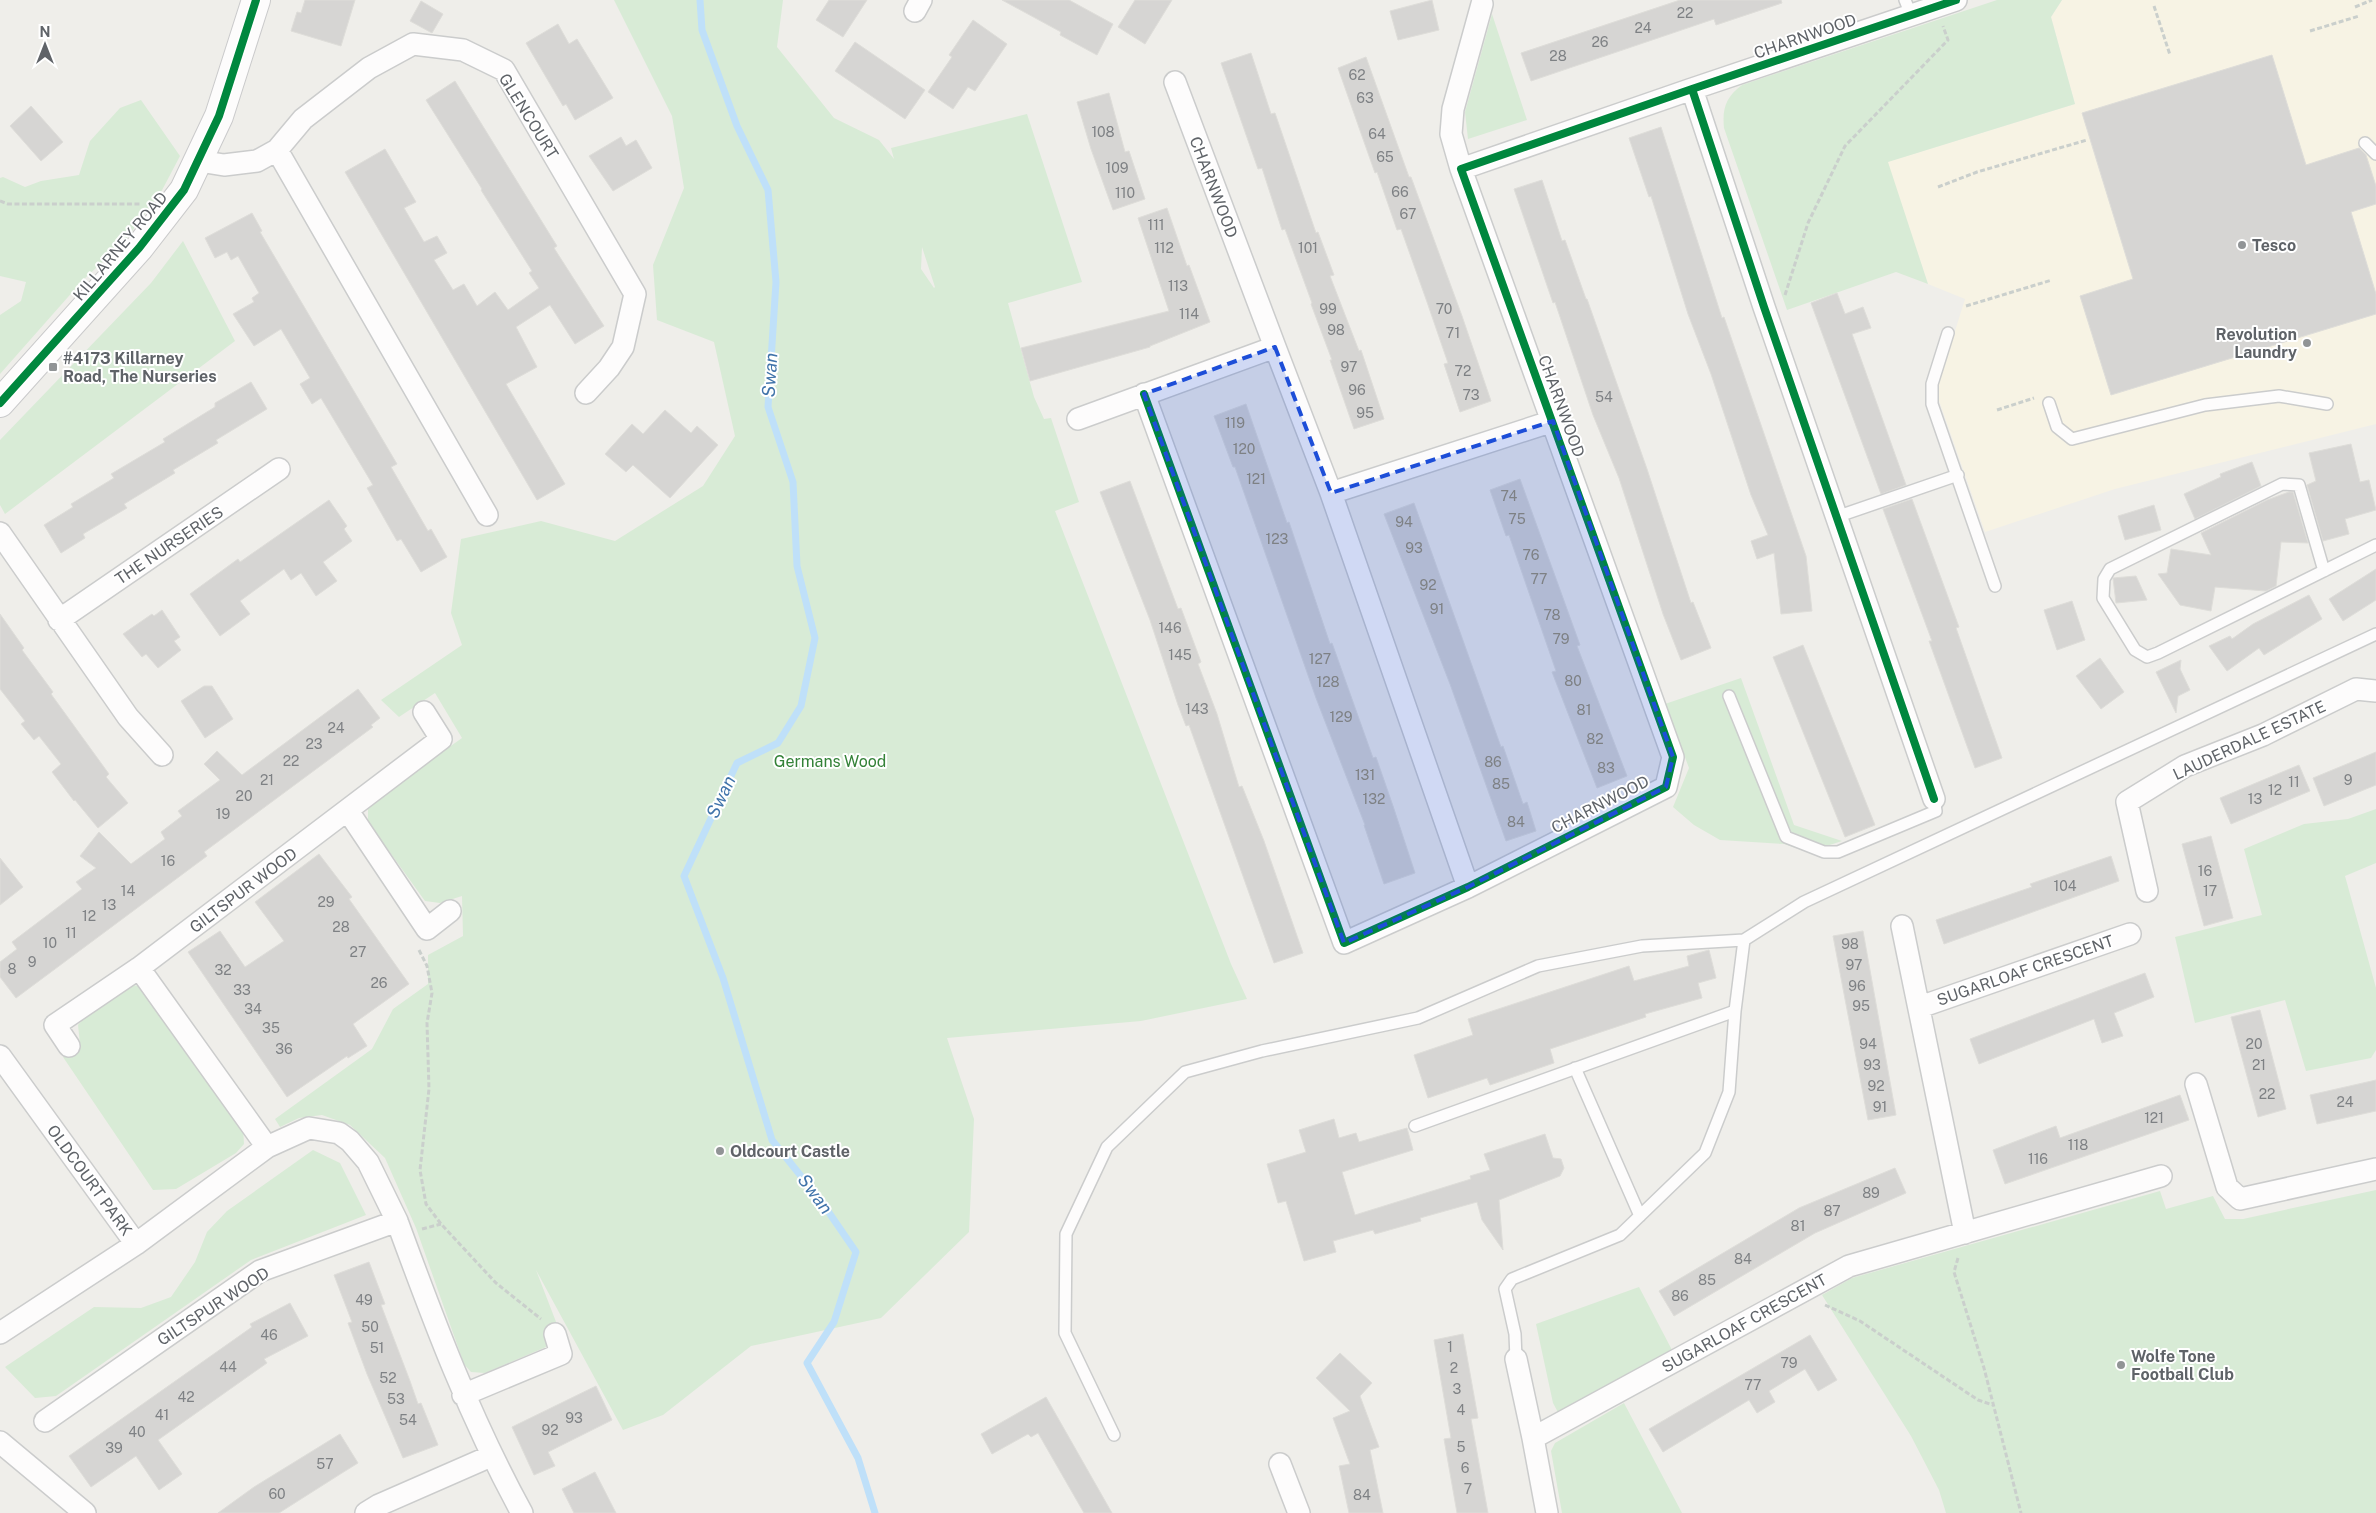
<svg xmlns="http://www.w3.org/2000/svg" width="2376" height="1513" viewBox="0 0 2376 1513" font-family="'Public Sans',sans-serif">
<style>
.commercial{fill:#f7f3e4}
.green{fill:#d8ebd6;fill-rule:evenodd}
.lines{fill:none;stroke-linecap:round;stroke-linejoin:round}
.stream{stroke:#bfe0f9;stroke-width:7}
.building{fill:#d6d5d3;stroke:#deddd9}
.service-casing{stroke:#cbcccc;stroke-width:14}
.minor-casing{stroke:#cbcccc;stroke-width:24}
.secondary-casing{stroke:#cacacb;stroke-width:30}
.path{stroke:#cacfcc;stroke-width:3;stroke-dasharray:5 2.5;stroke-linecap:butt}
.service{stroke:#fdfcfc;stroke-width:11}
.minor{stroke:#fdfcfc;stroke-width:21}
.secondary{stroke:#fdfcfc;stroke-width:28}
.cycleway-casing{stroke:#fff;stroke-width:11}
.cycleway{stroke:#00873e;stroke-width:8}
.marked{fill:#1d4ed8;fill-opacity:0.2;stroke:#1d4ed8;stroke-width:4;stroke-dasharray:10 6;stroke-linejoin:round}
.poi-dot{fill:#919496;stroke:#fff;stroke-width:2}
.labels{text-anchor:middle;stroke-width:4;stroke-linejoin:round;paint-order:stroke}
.number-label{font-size:14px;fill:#7e8184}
.street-label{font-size:16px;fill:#5f6368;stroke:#fff}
.poi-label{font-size:16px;font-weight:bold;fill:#5f6368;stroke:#fff;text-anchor:start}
.park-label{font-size:16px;fill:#348238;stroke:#fff}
.water-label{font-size:18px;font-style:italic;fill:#4174aa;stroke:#fff}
</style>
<rect width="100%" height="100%" fill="#efeeea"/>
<!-- commercial -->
<path class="commercial" d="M2062 0H2376V424L2115 489 1985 532 1936 392 1965 299 1928 284 1887 162 2075 104 2051 17Z"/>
<!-- green -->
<path class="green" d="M614 0H783L777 47 834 118 879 140 894 159 891 148 1027 114 1082 282 1008 303 1034 397 1044 419 1051 418 1079 502 1055 511 1231 964 1247 999 1141 1021 947 1038 974 1119 969 1232 881 1318 751 1346 663 1415 623 1430 536 1270 558 1327 546 1335V1347L485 1373 471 1372 464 1364 416 1228 385 1158 350 1125 322 1115 299 1118 280 1127 275 1119 372 1049 393 1009 428 984V955L463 936 462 896 440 903 425 901 368 822V809L378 798 462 738 435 693 399 717 381 700 462 645 451 613 461 539 541 521 615 541 703 486 735 436 714 342 657 320 653 265 684 188 672 116ZM922 247 935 287 934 288 921 269Z
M1997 0H2062L2051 17 2075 104 1888 162 1928 284 1896 272 1787 310 1724 128C1722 108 1726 97 1742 85Z
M1492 14 1527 120 1468 139 1465 112Z
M141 100 180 156 160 194 123 243 83 280 0 374V315L21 301 26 282 0 276V178L3 177 25 187 41 181 79 175 90 141 120 108Z
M183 241 235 341 5 514 0 505V440L151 283Z
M1741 678 1794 825 1842 841 1808 852 1784 844 1720 840 1694 825 1673 807 1689 768 1665 704Z
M2376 809V863L2345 876 2376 988V1050L2371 1058 2306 1071 2285 1000 2195 1023 2175 937 2262 915 2244 849 2304 824 2348 819Z
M126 984 145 987 243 1127 244 1144 236 1153 176 1189 153 1190 63 1057 80 1044 78 1025 95 1005Z
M313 1150 340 1163 366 1215 251 1260 56 1396 35 1398 5 1367 94 1307 141 1308 171 1297 195 1262 207 1232 227 1211Z
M2376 1190V1513H1946L1939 1490 1911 1436 1822 1295 1852 1278 2160 1191 2166 1209 2213 1196 2225 1219H2243Z
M1639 1287 1672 1350 1560 1416 1553 1403 1536 1324Z
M1624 1403 1682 1513H1562L1551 1451 1555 1443Z"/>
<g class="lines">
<!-- stream -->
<path class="stream" d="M700 0 702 30 737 126 768 190 776 282 768 407 793 482 797 566 815 638 801 706 778 743 737 763 684 876 723 978 772 1140 821 1201 856 1252 834 1322 807 1363 858 1458 875 1513"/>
</g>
<!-- building -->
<path class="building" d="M305 0H355L341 46 291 31 297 12 301 13Z
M829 0H867L843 37 816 20Z
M1002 0H1069L1113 24 1097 55 1060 35 1061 32Z
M1135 0H1172L1145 44 1118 27Z
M1432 0 1439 30 1398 40 1390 11Z
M1680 0H1781L1782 3 1716 25 1714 19 1531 81 1521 53Z
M421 1 443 14 432 33 410 21Z
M973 20 1007 44 975 91 968 87 953 109 928 92 952 57 949 55Z
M558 24 569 44 577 39 613 98 575 120 566 104 563 106 526 43Z
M855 42 925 90 905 119 835 71Z
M1251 53 1271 114 1275 113 1316 233 1318 232 1334 275 1330 276 1359 351 1361 350 1384 419 1354 429 1330 360H1332L1311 304 1312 303 1285 229 1282 230 1262 168 1258 169 1221 63Z
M2272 55 2306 165 2359 148 2366 155 2376 186V204L2351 212 2376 294V314L2111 395 2080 296 2133 279 2082 113Z
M1366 57 1409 177H1411L1462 316 1491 401 1460 412 1444 364 1448 363 1427 302 1401 229 1397 230 1377 172 1375 173 1338 68Z
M455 81 557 246 554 248 604 326 575 344 550 305 516 327 537 367 506 384 565 484 537 500 345 172 385 149 416 202 404 208 424 242 437 236 447 253 434 260 453 290 464 284 477 306 495 292 508 310 539 288 529 273 532 271 481 190 482 189 426 100Z
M1109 93 1125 152 1129 151 1145 199 1113 210 1091 149 1077 102Z
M31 106 63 142 41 161 10 126Z
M1661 127 1722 318 1724 317 1806 556 1812 611 1781 614 1774 553 1757 559 1751 541 1768 535 1751 495 1711 374 1688 314 1651 196 1649 197 1629 138Z
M621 137 626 146 636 140 652 168 613 191 589 156Z
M1542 180 1562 241 1565 240 1586 299H1587L1647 469 1691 603 1693 602 1711 648 1681 660 1663 614 1619 478 1593 415 1555 302 1553 303 1514 189Z
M1167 208 1187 266 1189 265 1210 322 1150 346V347L1030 381 1021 348 1169 311 1138 218Z
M252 213 262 231 260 232 397 464 391 467 428 531 431 529 447 557 421 572 401 539 397 541 367 488 373 485 321 398 312 404 300 384 310 378 281 329 254 346 233 314 254 302 252 298 259 293 238 256 231 260 227 252 215 258 205 238Z
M1837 293 1845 314 1863 307 1871 328 1852 334 1906 485 1881 494 1811 303Z
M251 382 267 409 216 440 218 443 173 470 175 473 124 504 127 508 83 534 85 538 61 553 44 525 73 507 71 504 114 478 111 474 165 442 163 439 215 407V403Z
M1246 404 1287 523 1289 522 1330 644 1332 643 1373 758 1376 757 1393 806 1415 873 1384 884 1364 825H1365L1316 698 1235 467H1233L1214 416Z
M665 410 691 433 697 426 718 445 670 498 633 465 626 472 605 454 632 424 643 434Z
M2351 444 2360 482 2369 480 2376 510 2345 519 2349 534 2323 541 2307 485 2316 481 2309 453Z
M2252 462 2261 486 2195 519 2184 494 2221 477 2220 474Z
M1520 479 1580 645 1577 646 1627 776 1597 788 1552 672 1556 671 1509 535 1506 536 1490 490Z
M1130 481 1178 609 1181 608 1201 662 1198 664 1217 714 1239 787 1242 786 1264 841 1303 953 1274 963 1189 725 1186 726 1178 705 1150 620 1100 492Z
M2289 492H2293L2308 543 2281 542 2276 586 2266 591 2215 587 2211 611 2180 605 2158 574 2167 573 2171 549 2211 555 2201 533 2267 500Z
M1912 499 1959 627 1956 628 2002 758 1975 768 1929 641H1932L1883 509Z
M329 500 347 526 344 529 352 541 323 562 337 581 316 596 301 573 291 580 284 569 240 601 250 614 220 636 190 594 238 559 240 562Z
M1414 503 1501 747 1503 746 1523 804 1527 802 1536 831 1506 841 1450 684 1384 514Z
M2154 505 2161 530 2125 540 2118 516Z
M2376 569V600L2343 621 2329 599Z
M2136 576 2147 600 2116 603 2113 578Z
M2309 595 2322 619 2264 655 2259 648 2227 671 2209 646 2230 636 2232 639 2253 624Z
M2072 601 2085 640 2057 650 2044 610Z
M162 610 180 637 174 641 181 650 158 668 146 654 142 657 123 634 152 614 154 616Z
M0 614 24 648 22 650 53 692 51 694 109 774 106 777 128 803 98 828 75 800 74 801 52 772 61 764 39 736 34 740 21 724 25 721 0 689Z
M1803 645 1875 825 1845 837 1773 657Z
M2100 658 2124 692 2101 709 2076 676Z
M2181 660 2180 669 2190 690 2178 696 2176 713 2156 672Z
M204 686H212L233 719 205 738 181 701Z
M358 689 380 718 371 725 373 727 204 852 207 856 16 998 0 977V962L17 949 12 942 82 889 76 882 96 868 80 856 99 832 131 864 165 839 161 832 182 816 178 811 220 780 204 764 217 751 242 775Z
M2376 752V785L2324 806 2313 778Z
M2299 765 2310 791 2231 824 2220 798Z
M2211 836 2233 918 2204 926 2182 844Z
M319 854 352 897 349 899 409 984 353 1024 367 1046 348 1058 347 1056 287 1097 188 952 220 931 245 967 284 941 255 902Z
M2111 856 2119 881 1944 944 1936 920 2032 887 2030 884Z
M0 858 23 887 0 905Z
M1863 931 1896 1115 1868 1120 1833 936Z
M1709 950 1716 978 1698 983 1702 998 1645 1014 1646 1017 1550 1049 1554 1063 1490 1085 1487 1078 1428 1098 1414 1055 1473 1035 1468 1019 1629 966 1634 981 1689 966 1687 956Z
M2145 973 2154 997 2114 1013 2123 1036 2102 1043 2094 1019 1979 1064 1970 1039Z
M2260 1010 2286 1109 2258 1117 2231 1017Z
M2376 1080V1111L2317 1124 2310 1095Z
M2180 1095 2189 1120 2005 1184 1993 1150 2056 1126 2060 1138Z
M1334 1119 1339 1138 1356 1133 1359 1142 1407 1128 1413 1150 1342 1172 1355 1215 1471 1179 1470 1176 1490 1170 1484 1154 1545 1134 1553 1158 1561 1159 1564 1168 1560 1176 1499 1200 1503 1250 1482 1220 1477 1202 1420 1218 1421 1221 1375 1234 1373 1230 1333 1241 1336 1252 1304 1261 1286 1201 1278 1203 1267 1164 1306 1152 1299 1130Z
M1895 1168 1906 1193 1815 1233 1674 1316 1659 1291 1799 1208Z
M369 1262 385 1304 381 1305 410 1381 418 1404 421 1403 438 1445 403 1458 367 1374 348 1323 352 1322 334 1275Z
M290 1303 308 1336 264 1359 267 1363 158 1440 182 1474 159 1490 136 1456 91 1487 69 1456 252 1327 250 1324Z
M1463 1334 1478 1418 1471 1419 1488 1513H1457L1444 1439 1451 1438 1434 1340Z
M1810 1335 1837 1380 1818 1391 1805 1369 1769 1391 1775 1402 1757 1413 1749 1400 1663 1452 1649 1429Z
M1340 1353 1372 1383 1360 1396 1379 1447 1370 1450 1383 1513H1349L1339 1466 1350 1464 1333 1418 1350 1411 1316 1378Z
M596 1386 612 1420 548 1452 555 1466 534 1475 512 1427Z
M1046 1397 1112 1513H1084L1038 1433 1031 1437 1028 1434 992 1454 981 1434Z
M340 1434 358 1463 342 1473 279 1513H218L254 1487Z
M595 1472 616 1513H574L562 1489Z"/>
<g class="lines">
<!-- service casing -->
<g class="service-casing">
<path id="service" d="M1905 0 1911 15
M2365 143 2376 154
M1948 333 1932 384V404L1995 586
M2049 403 2057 427 2072 439 2205 405 2279 396 2327 404
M1836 517 1958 475
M2324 571 2299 485 2282 484 2110 569 2104 579 2103 598 2135 650 2147 657 2158 653 2376 545
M1729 696 1786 837 1824 852H1838L1936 811 1934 799
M1575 1068 1640 1216
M1415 1126 1735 1011 1744 940
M1516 1359 1515 1334 1505 1289 1512 1279 1620 1235 1705 1153 1729 1092 1735 1011
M1114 1435 1065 1333 1066 1234 1107 1147 1185 1072 1262 1051 1418 1018 1538 966 1642 946 1744 940 1804 902 2376 634"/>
</g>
<!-- minor casing -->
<g class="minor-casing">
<path id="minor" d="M915 11 921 0
M1175 82 1275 347
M277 150 487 515
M199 161 224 165 257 161 277 150 303 119 369 68 413 44 463 50 504 70 635 294 623 347 609 368 586 393
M1461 169 1451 134 1453 109 1482 4
M1144 394 1344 943 1468 887 1666 787 1673 757 1461 169 1692 89
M1078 419 1275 347 1331 493 1468 887
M1331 493 1553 421
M0 533 128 717 162 755
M59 620 279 469
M1934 799 1764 307 1692 89 1956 0
M348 811 427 929 450 911
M2147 891 2127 802 2185 766 2263 735 2356 689 2376 691
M1902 926 1965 1233
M1920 1007 2130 934
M69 1046 55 1025 139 968
M0 1056 136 1244
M2196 1084 2227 1187 2240 1199 2376 1169
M267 1147 139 968 441 739 424 712
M0 1333 136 1244 267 1147 309 1128 339 1133 350 1141 368 1162 397 1221
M1516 1359 1533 1438
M463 1395 561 1354 555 1334
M45 1421 260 1271 397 1221C434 1322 470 1418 522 1513
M0 1442 85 1513
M1280 1464 1299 1513
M366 1513 379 1505 491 1456
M1547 1513 1533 1438 1849 1266 2161 1176"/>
</g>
<!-- secondary casing -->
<g class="secondary-casing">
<path id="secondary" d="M0 403 139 248 184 190 219 116 256 0"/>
</g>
<!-- path -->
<path class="path" d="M2154 6 2170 55
M2355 7 2372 0
M2310 31 2359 16
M1938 187 1977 172 2087 140
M0 201 8 204H141
M1785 295 1808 223 1845 146 1948 40 1943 26
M1966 306 2052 280
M1997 410 2034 398
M419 950 427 966 432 993 427 1023 429 1089 420 1170 426 1204 441 1224 496 1283 541 1319
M422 1229 441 1224
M1958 1258 1954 1272 1984 1368 2021 1513
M1825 1305 1860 1321 1978 1400 1993 1405"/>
<!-- service -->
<use href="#service" class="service"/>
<!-- minor -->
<use href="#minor" class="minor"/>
<!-- secondary -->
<use href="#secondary" class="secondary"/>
<!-- cycleway casing -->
<g class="cycleway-casing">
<path id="cycleway" d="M1144 394 1344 943 1468 887 1666 787 1673 757 1461 169 1692 89
M0 403 139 248 184 190 219 116 256 0
M1934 799 1764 307 1692 89 1956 0"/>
</g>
<!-- cycleway -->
<use href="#cycleway" class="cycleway"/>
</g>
<!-- marked area -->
<path class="marked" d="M1275 347 1331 493 1553 421 1673 757 1666 787 1468 887 1344 943 1144 394Z"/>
<!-- markers -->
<g class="poi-dot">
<circle cx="2242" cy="245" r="5"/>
<circle cx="2307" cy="343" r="5"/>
<rect x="48" y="362" width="10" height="10" rx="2.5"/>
<circle cx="720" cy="1151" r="5"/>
<circle cx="2121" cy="1365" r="5"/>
</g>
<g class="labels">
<!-- number labels -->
<g class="number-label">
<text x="1685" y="18">22</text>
<text x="1643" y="33">24</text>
<text x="1600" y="47">26</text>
<text x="1558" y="61">28</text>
<text x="1357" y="80">62</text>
<text x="1365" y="103">63</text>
<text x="1103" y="137">108</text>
<text x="1377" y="139">64</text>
<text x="1385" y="162">65</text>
<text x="1117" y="173">109</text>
<text x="1400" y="197">66</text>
<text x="1125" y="198">110</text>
<text x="1408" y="219">67</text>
<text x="1156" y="230">111</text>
<text x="1164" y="253">112</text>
<text x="1308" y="253">101</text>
<text x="1178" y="291">113</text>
<text x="1328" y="314">99</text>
<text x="1444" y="314">70</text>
<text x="1189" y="319">114</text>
<text x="1336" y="335">98</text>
<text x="1453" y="338">71</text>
<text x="1349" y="372">97</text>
<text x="1463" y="376">72</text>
<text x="1357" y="395">96</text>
<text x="1471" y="400">73</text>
<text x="1604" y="402">54</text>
<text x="1365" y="418">95</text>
<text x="1235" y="428">119</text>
<text x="1244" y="454">120</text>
<text x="1256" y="484">121</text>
<text x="1509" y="501">74</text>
<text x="1517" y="524">75</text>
<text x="1404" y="527">94</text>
<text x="1277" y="544">123</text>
<text x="1414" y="553">93</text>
<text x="1531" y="560">76</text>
<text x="1539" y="584">77</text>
<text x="1428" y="590">92</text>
<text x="1437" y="614">91</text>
<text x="1552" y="620">78</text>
<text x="1170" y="633">146</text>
<text x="1561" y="644">79</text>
<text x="1180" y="660">145</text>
<text x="1320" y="664">127</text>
<text x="1573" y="686">80</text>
<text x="1328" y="687">128</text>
<text x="1197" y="714">143</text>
<text x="1584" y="715">81</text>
<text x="1341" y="722">129</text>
<text x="336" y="733">24</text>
<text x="1595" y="744">82</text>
<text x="314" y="749">23</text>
<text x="291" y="766">22</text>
<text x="1493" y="767">86</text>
<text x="1606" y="773">83</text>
<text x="1365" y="780">131</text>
<text x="267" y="785">21</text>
<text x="2348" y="785">9</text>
<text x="2294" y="787">11</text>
<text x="1501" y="789">85</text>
<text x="2275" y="795">12</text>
<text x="244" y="801">20</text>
<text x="1374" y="804">132</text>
<text x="2255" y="804">13</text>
<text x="223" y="819">19</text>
<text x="1516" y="827">84</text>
<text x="168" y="866">16</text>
<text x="2205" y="876">16</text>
<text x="2065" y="891">104</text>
<text x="128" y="896">14</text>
<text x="2210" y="896">17</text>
<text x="326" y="907">29</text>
<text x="109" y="910">13</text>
<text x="89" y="921">12</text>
<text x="341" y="932">28</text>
<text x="71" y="938">11</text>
<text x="50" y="948">10</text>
<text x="1850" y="949">98</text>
<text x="358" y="957">27</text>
<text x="32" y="967">9</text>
<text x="1854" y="970">97</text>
<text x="12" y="974">8</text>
<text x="223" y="975">32</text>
<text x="379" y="988">26</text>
<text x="1857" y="991">96</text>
<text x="242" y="995">33</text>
<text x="1861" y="1011">95</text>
<text x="253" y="1014">34</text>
<text x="271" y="1033">35</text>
<text x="1868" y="1049">94</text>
<text x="2254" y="1049">20</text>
<text x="284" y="1054">36</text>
<text x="1872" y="1070">93</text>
<text x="2259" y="1070">21</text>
<text x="1876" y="1091">92</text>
<text x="2267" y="1099">22</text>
<text x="2345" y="1107">24</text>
<text x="1880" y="1112">91</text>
<text x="2154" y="1123">121</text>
<text x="2078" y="1150">118</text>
<text x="2038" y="1164">116</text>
<text x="1871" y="1198">89</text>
<text x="1832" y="1216">87</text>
<text x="1798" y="1231">81</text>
<text x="1743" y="1264">84</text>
<text x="1707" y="1285">85</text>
<text x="1680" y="1301">86</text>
<text x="364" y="1305">49</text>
<text x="370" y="1332">50</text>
<text x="269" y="1340">46</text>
<text x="1450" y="1352">1</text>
<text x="377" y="1353">51</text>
<text x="1789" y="1368">79</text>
<text x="228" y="1372">44</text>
<text x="1454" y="1373">2</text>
<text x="388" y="1383">52</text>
<text x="1753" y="1390">77</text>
<text x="1457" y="1394">3</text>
<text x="186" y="1402">42</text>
<text x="396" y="1404">53</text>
<text x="1461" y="1415">4</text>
<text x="162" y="1420">41</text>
<text x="574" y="1423">93</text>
<text x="408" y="1425">54</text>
<text x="550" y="1435">92</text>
<text x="137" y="1437">40</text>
<text x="1461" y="1452">5</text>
<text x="114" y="1453">39</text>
<text x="325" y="1469">57</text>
<text x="1465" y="1473">6</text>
<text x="1468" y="1494">7</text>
<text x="277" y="1499">60</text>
<text x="1362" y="1500">84</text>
</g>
<!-- street labels -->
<g class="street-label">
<text transform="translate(1805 36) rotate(-19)" y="6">CHARNWOOD</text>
<text transform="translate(529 116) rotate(58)" y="6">GLENCOURT</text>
<text transform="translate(1214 187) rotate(69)" y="6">CHARNWOOD</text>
<text transform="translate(120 246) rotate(-50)" y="6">KILLARNEY ROAD</text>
<text transform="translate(1562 406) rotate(70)" y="6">CHARNWOOD</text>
<text transform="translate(169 545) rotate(-34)" y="6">THE NURSERIES</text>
<text transform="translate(2249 740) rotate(-25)" y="6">LAUDERDALE ESTATE</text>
<text transform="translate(1600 804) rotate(-27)" y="6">CHARNWOOD</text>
<text transform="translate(243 890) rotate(-37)" y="6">GILTSPUR WOOD</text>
<text transform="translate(2025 970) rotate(-19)" y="6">SUGARLOAF CRESCENT</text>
<text transform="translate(90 1180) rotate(54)" y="6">OLDCOURT PARK</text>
<text transform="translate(213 1306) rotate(-33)" y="6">GILTSPUR WOOD</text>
<text transform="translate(1744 1323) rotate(-29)" y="6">SUGARLOAF CRESCENT</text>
</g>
<!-- poi labels -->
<g class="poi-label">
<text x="2252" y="251">Tesco</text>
<text x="2297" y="340" text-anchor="end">Revolution<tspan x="2297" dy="18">Laundry</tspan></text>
<text x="63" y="364">#4173 Killarney<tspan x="63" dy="18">Road, The Nurseries</tspan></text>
<text x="730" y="1157">Oldcourt Castle</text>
<text x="2131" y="1362">Wolfe Tone<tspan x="2131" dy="18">Football Club</tspan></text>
</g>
<!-- park labels -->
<g class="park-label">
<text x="830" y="767">Germans Wood</text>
</g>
<!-- water labels -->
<g class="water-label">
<text transform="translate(770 375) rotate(-86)" y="6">Swan</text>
<text transform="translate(721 797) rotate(-65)" y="6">Swan</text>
<text transform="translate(815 1194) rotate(53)" y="6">Swan</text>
</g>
</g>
<!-- north arrow -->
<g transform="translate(45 45)" stroke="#ffffff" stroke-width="4" paint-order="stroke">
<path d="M0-4L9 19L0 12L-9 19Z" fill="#5f6368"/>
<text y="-8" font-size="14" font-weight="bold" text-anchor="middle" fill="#5f6368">N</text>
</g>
</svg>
